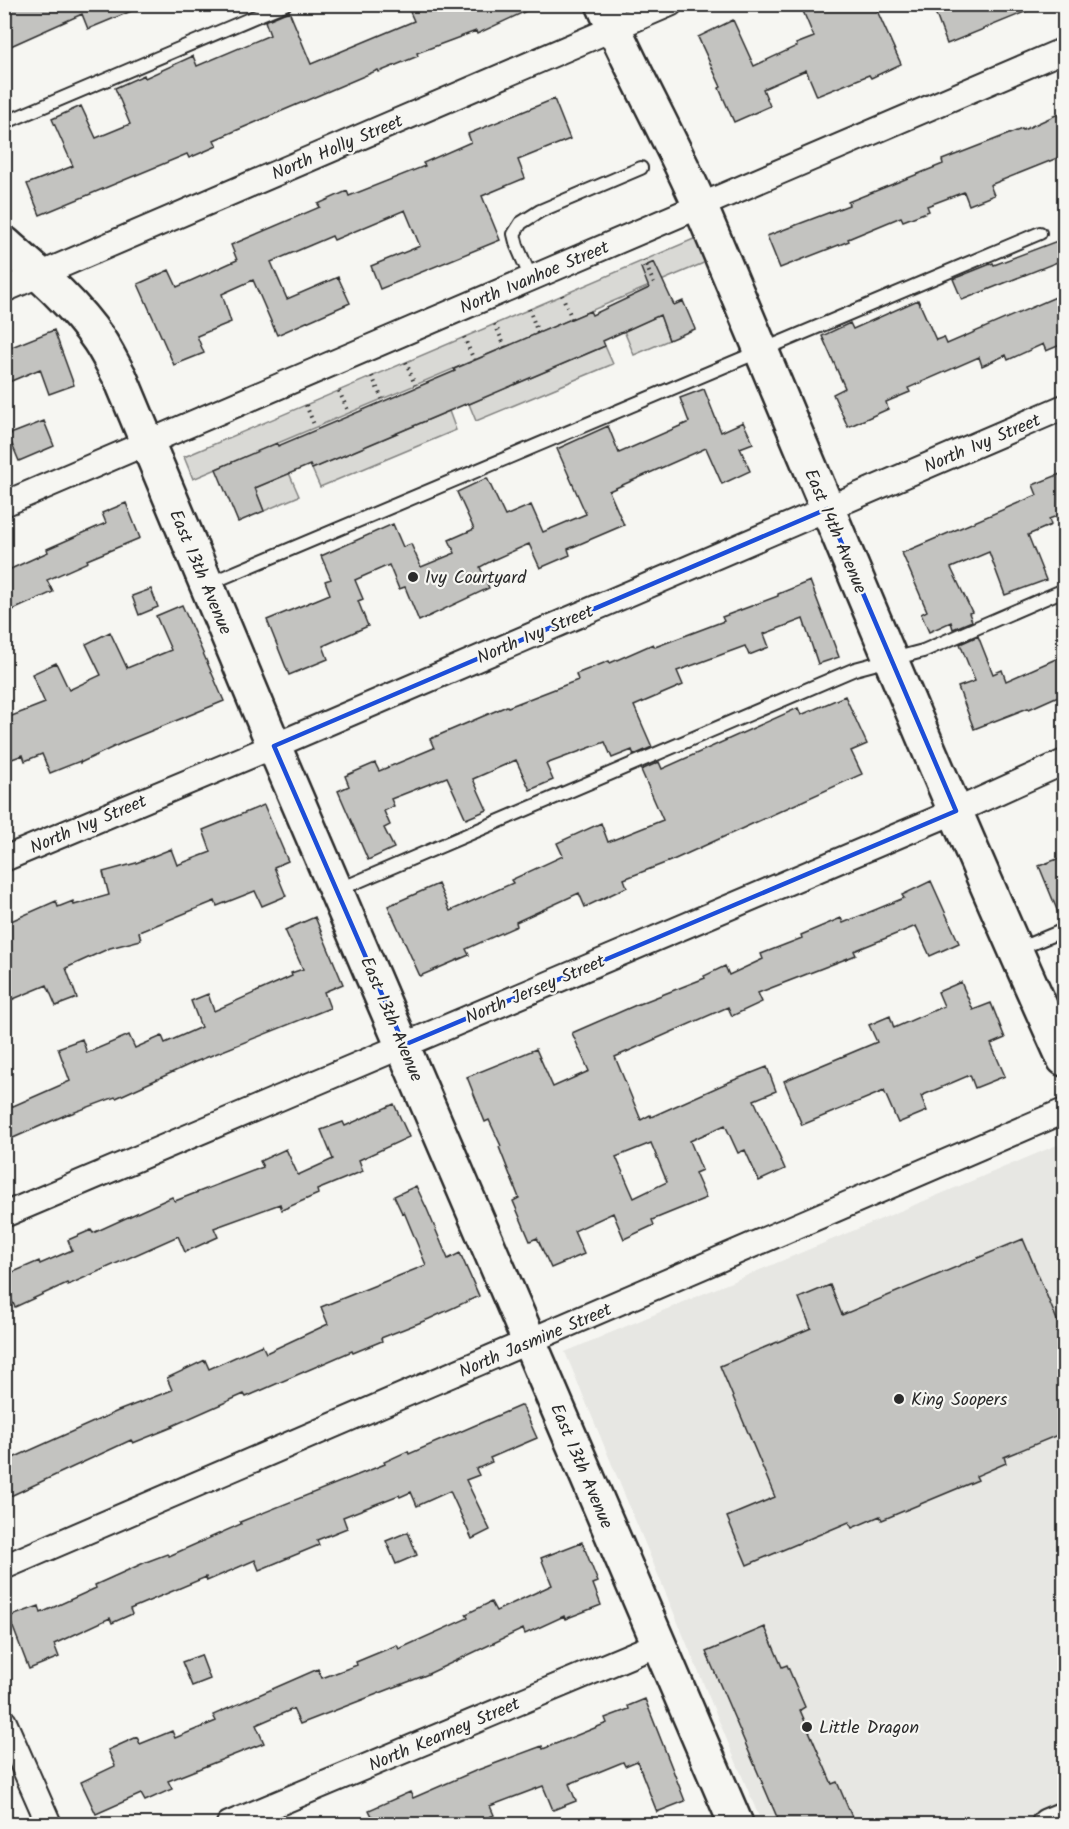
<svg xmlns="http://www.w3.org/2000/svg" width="1069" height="1829" viewBox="0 0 1069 1829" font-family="Kalam,sans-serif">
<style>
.built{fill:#e7e7e3}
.green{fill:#d9d9d5;stroke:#828280;stroke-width:1.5}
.building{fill:#c3c3c0;stroke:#2b2b2b;stroke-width:1.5;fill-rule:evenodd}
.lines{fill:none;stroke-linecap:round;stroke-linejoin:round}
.service-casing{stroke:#2b2b2b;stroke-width:16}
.minor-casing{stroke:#2b2b2b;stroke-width:28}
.tertiary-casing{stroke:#2b2b2b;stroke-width:34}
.secondary-casing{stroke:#2b2b2b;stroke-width:38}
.path{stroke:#2b2b2b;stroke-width:4;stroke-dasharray:1.5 4.5;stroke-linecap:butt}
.service{stroke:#f6f6f2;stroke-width:12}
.minor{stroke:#f6f6f2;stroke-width:24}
.tertiary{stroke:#f6f6f2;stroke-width:30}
.secondary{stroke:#f6f6f2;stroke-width:33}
.marked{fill:none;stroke:#1d4ed8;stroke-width:4.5;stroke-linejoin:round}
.poi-dot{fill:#2b2b2b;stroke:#f6f6f2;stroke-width:2}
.labels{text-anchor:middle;stroke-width:4.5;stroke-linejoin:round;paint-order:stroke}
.street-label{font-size:18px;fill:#2b2b2b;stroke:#f6f6f2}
.poi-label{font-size:18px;fill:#2b2b2b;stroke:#f6f6f2;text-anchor:start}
</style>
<rect width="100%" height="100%" fill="#f6f6f2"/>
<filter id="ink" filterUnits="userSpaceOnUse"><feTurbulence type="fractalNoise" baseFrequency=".0167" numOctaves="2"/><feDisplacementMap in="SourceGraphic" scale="12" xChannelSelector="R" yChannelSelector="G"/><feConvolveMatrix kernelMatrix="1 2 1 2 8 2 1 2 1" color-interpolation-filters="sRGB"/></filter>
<g filter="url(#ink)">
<!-- built -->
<path class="built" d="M1064 1142V1824H762L565 1352Z"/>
<!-- green -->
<path class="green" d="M696 238 706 262 193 479 184 457Z
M660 315 669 340 634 355 624 331Z
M605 346 613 364 476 421 469 404Z
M449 411 456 430 320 487 312 469Z
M289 473 299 496 264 511 255 488Z"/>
<!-- building -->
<path class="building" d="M4 4H146V5L88 29 82 14 4 49Z
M430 4H541L477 34 476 31 417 53 418 56 379 72 378 70 214 140 217 146 189 158 187 154 40 215 27 184 73 166 52 119 81 106 96 138 130 124 115 88 144 75 145 78 193 56 197 66 270 35 265 21 289 11 311 64 414 21 410 12Z
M800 4H874L901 64 871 78 869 75 817 96 806 70 763 89 770 106 734 122 719 88 721 87 698 37 733 20 754 66 797 46 796 44 814 37Z
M932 4H1042V5L947 44Z
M554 99 570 139 518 160 525 178 482 196 500 240 380 289 371 266 420 246 405 210 334 240 332 236 271 262 287 299 338 277 350 303 277 335 253 280 222 294 231 322 197 336 204 353 174 365 138 284 169 270 177 287 237 260 231 245 320 207 318 204 347 191 349 196 425 166 423 163 471 142 468 134Z
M1065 111V155L990 185 994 195 969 205 964 192 927 206 929 211 903 221 901 217 848 239 849 241 780 268 767 236 849 205 848 202 943 164 942 160 1022 129 1023 130Z
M1065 238V259L962 300 953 279 993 263 994 265Z
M654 262 674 305 683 301 695 329 669 340 660 315 603 341 605 346 469 404 468 403 312 469 310 465 255 488 264 511 238 522 216 469 277 443 278 446 455 371 454 369 590 311 592 315 649 288 641 268Z
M1065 293V343L1046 351 1043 344 1008 360 1006 355 982 366 979 357 908 388 910 392 886 402 888 409 848 427 833 394 845 388 822 336 850 323 853 329 918 300 936 340 944 337 947 344Z
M54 330 74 385 49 394 40 369 4 384V350Z
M704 389 721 432 743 422 753 443 740 448 750 471 722 484 706 448 609 491 624 525 568 549 570 555 540 568 529 544 495 559 480 567 489 588 419 621 405 587 399 589 389 565 355 580 363 599 358 601 368 626 323 646 328 659 289 675 267 620 330 594 325 581 331 579 321 556 393 524 403 547 411 544 421 567 455 553 449 540 474 529 457 492 487 478 505 516 531 505 543 532 586 514 557 449 608 426 619 453 689 422 680 398Z
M44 421 54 446 19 461 8 435Z
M1065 472V513L1049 519 1051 525 1028 535 1046 580 1005 595 989 552 951 568 972 612 969 613 972 621 953 629 951 622 929 632 921 614 927 611 902 553 1037 495 1033 485Z
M126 503 140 538 87 560 88 562 47 580 53 592 4 614V572L48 552 47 549 106 523 102 513Z
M810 581 839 657 818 664 803 619 764 634 769 647 749 655 745 646 677 671 683 685 634 706 652 747 634 755 632 750 612 758 605 742 546 764 553 780 530 790 516 760 473 779 487 810 466 819 447 777 391 799 394 806 384 811 390 825 384 828 394 848 368 860 338 791 349 786 345 776 375 763 379 771 434 748 430 739 507 706 508 707 578 680 576 674 609 661 610 663 653 644 655 647 724 621 722 617 778 596V594Z
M151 589 158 607 139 615 132 596Z
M182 605 224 701 124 742 80 763V761L50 773 42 754 25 761 23 755 4 762V719L45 703 32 674 56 663 69 690 101 675 86 644 110 632 127 668 171 650 156 616Z
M978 636 993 674 1002 670 1006 681 1065 655V693L1029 709 1028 708 974 729 958 687 975 681 960 644Z
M845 696 867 744 851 751 862 774 673 860 624 879 627 887 585 907 579 893 516 922 517 926 466 949 469 955 420 976 388 906 438 884 450 911 513 883 511 880 563 856 557 843 601 823 608 842 663 820 641 770 659 762 662 769 798 708 801 715Z
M264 805 288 861 274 867 286 896 262 906 255 891 217 906 215 901 139 932 141 940 110 948 66 968 77 998 56 1006 47 985 11 1000 4 984V924L56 901 58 907 73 901 74 905 109 895 103 872 136 863 171 849 177 865 211 852 203 830Z
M1065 856V922H1062L1039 866Z
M931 881 959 943 930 956 916 926 854 951 856 955 758 993 762 1002 732 1016 728 1007 615 1057 641 1120 650 1115 651 1117 729 1082 767 1067 776 1091 754 1100 785 1169 759 1181 745 1150 738 1153 725 1125 690 1141 702 1170 695 1173 706 1198 652 1220 654 1225 624 1239 613 1213 574 1231 584 1254 551 1268 537 1238 530 1241 513 1201 519 1198 499 1147 501 1146 489 1120 485 1122 467 1077 536 1049 553 1087 589 1071 572 1033 636 1005 705 978 704 976 725 966 729 975 763 959 761 954 802 938 801 935 841 918 843 923 904 898 902 895ZM651 1143 667 1182 634 1198 616 1157Z
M315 917 343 984 324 992 330 1008 195 1062 116 1098 115 1097 70 1114V1113L4 1142V1110L70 1081 58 1048 82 1039 87 1053 129 1035 135 1048 162 1036 165 1043 201 1027 191 1001 208 994 214 1011 292 976 291 973 303 969 285 930Z
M961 982 973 1010 991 1003 1005 1038 991 1044 1005 1076 975 1088 970 1075 921 1096 927 1111 898 1123 884 1091 802 1125 784 1081 877 1042 869 1025 890 1016 894 1028 944 1006 938 992Z
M394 1104 409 1137 359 1160 363 1171 317 1190 318 1194 282 1210 280 1204 214 1228 218 1237 185 1252 178 1236 68 1285 67 1283 15 1307 4 1285V1276L39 1261 40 1264 72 1250 68 1240 91 1230 93 1233 172 1197 175 1201 263 1167 260 1161 286 1149 298 1175 333 1159 321 1130 343 1122 345 1126Z
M416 1186 427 1209 448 1259 460 1253 479 1296 429 1319 381 1338 382 1341 353 1353 352 1351 246 1397 244 1394 172 1426 173 1427 133 1443 131 1440 4 1499V1462L118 1411 172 1390 167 1378 205 1360 209 1369 262 1345 266 1353 328 1324 321 1307 426 1265 404 1212 402 1213 394 1196Z
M1023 1239 1065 1339V1432L1004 1457 1006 1463 976 1476 978 1480 882 1520 880 1516 852 1528 849 1522 747 1565 727 1517 775 1497 720 1366 811 1328 799 1298 830 1285 842 1315Z
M522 1405 537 1438 490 1458 492 1462 476 1469 479 1475 466 1480 490 1530 472 1539 450 1491 417 1506 411 1492 400 1497 399 1495 343 1517 347 1528 317 1540 319 1545 259 1570 255 1560 207 1581 206 1577 130 1609 132 1614 112 1623 110 1618 54 1644 59 1657 29 1669 9 1617 39 1606 41 1613 96 1588 95 1585 146 1562 167 1554 169 1556 241 1524 240 1522 385 1464 384 1462 408 1451 409 1454Z
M408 1532 417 1555 396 1564 386 1541Z
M582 1542 598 1582 593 1584 601 1605 565 1619 564 1616 525 1634 523 1629 426 1675 300 1724 293 1709 256 1725 264 1743 168 1781 172 1789 145 1801 141 1794 96 1814 81 1782 115 1766 108 1750 137 1737 140 1744 172 1731 175 1738 216 1721 213 1715 318 1669 322 1678 357 1665 356 1662 397 1645 399 1649 468 1618 466 1614 491 1602 496 1611 552 1585 541 1558Z
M765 1627 782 1667 787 1665 805 1707 800 1710 832 1784 837 1782 855 1824H780L706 1652Z
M201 1655 210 1679 192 1686 182 1662Z
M645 1699 685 1801 657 1812 637 1761 625 1766 623 1762 569 1784 576 1801 553 1810 543 1786 490 1806 494 1815 473 1824H376L369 1810 410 1792 413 1798 475 1771 542 1746 543 1749 607 1723 605 1718 629 1709 628 1706Z"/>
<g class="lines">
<!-- service casing -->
<g class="service-casing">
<path id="service" d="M4 123 285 4
M531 278 517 246 514 234 521 223 540 211 641 168
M208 584 1040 233
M338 890 855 669 923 651 1064 590
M1016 950 1064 930"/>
</g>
<!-- minor casing -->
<g class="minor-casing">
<path id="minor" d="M4 290 670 4
M4 504 1064 50
M4 859 274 746 1064 407
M4 1215 956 811 1064 762
M4 1567 1064 1111
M4 1722 49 1824
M229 1824 658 1644"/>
</g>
<!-- tertiary casing -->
<g class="tertiary-casing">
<path id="tertiary" d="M1047 1824 1064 1817"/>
</g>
<!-- secondary casing -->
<g class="secondary-casing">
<path id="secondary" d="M603 4C633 73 671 139 701 208 822 492 937 778 1064 1059
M4 243C38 273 74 303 99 340 107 352 113 365 120 377L274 746 736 1824"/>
</g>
<!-- path -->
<path class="path" d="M644 260 654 284
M562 295 572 319
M529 309 538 333
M495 324 505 347
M464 337 474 360
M406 362 415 385
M372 376 382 399
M339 391 349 413
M306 405 315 427"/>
<!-- service -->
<use href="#service" class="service"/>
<!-- minor -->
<use href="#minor" class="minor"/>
<!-- tertiary -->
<use href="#tertiary" class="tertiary"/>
<!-- secondary -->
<use href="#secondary" class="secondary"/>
</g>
</g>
<!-- marked area -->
<path class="marked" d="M827 509 956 811 404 1045 274 746Z"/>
<!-- markers -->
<g class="poi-dot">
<circle cx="413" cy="577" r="6"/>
<circle cx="899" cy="1399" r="6"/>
<circle cx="807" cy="1727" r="6"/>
</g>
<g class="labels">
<!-- street labels -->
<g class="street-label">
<text transform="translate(337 147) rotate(-23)" y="6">North Holly Street</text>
<text transform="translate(534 277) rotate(-23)" y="6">North Ivanhoe Street</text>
<text transform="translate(982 443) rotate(-23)" y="6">North Ivy Street</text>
<text transform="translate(836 531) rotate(67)" y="6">East 14th Avenue</text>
<text transform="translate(201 572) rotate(67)" y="6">East 13th Avenue</text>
<text transform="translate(535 634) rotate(-23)" y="6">North Ivy Street</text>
<text transform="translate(88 824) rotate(-23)" y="6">North Ivy Street</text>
<text transform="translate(535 989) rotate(-23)" y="6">North Jersey Street</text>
<text transform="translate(392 1019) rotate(67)" y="6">East 13th Avenue</text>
<text transform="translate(535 1340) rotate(-23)" y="6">North Jasmine Street</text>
<text transform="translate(582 1466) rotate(67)" y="6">East 13th Avenue</text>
<text transform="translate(444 1734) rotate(-23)" y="6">North Kearney Street</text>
</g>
<!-- poi labels -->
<g class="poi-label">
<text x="425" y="583">Ivy Courtyard</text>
<text x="911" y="1405">King Soopers</text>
<text x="819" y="1733">Little Dragon</text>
</g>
</g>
<!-- margin -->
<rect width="1069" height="1829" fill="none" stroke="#f6f6f2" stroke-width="24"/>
<rect x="12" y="12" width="1045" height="1805" fill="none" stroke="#2b2b2b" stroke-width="2" filter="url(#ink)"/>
</svg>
